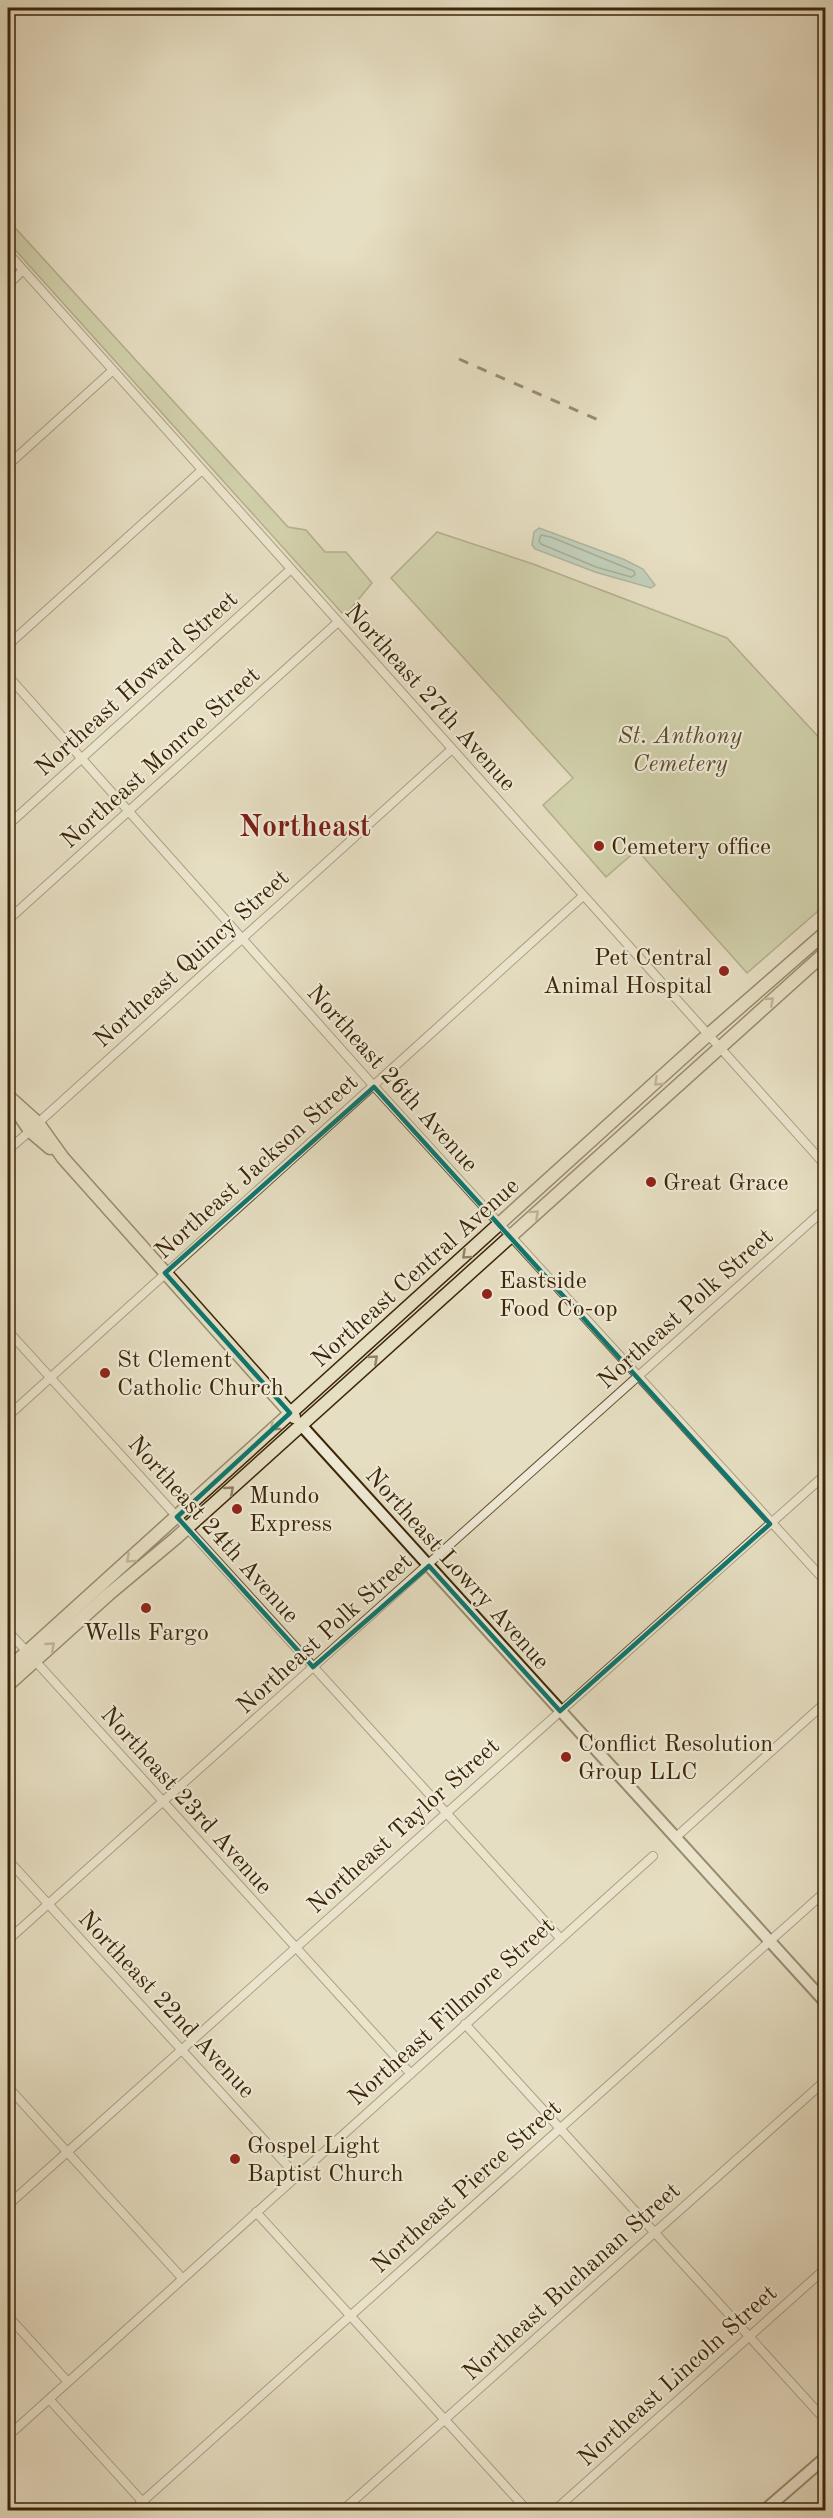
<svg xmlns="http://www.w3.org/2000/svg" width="833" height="2518" viewBox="0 0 833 2518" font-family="'Old Standard TT',serif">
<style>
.green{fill:#b8c091;stroke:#7a734c;stroke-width:1.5}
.water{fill:#96bcb2;stroke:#72806e;stroke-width:1.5}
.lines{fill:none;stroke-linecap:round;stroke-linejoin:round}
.shore{stroke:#69715c;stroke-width:1.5}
.street-casing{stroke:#665436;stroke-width:10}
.secondary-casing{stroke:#3c2607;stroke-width:14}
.primary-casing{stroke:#3c2607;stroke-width:15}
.street{stroke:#efead7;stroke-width:8}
.secondary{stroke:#efead7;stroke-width:10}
.primary{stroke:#e6dec2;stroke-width:12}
.rail{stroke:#3c2607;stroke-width:3;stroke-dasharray:10 10;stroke-linecap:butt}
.oneway{stroke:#918264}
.marked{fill:none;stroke:#0f766e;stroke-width:4.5;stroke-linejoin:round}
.poi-dot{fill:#8f2418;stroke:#efead7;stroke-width:2}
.labels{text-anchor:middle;stroke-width:4.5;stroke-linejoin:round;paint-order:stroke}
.street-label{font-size:24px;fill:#3c2607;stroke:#efead7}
.park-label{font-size:24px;font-style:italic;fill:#5b4c2a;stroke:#efead7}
.poi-label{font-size:24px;fill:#3c2607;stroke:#efead7;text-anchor:start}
.district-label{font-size:30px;font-weight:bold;fill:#7a1f14;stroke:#efead7}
</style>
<rect width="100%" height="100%" fill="#e6dec2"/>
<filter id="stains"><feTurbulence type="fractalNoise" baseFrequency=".00333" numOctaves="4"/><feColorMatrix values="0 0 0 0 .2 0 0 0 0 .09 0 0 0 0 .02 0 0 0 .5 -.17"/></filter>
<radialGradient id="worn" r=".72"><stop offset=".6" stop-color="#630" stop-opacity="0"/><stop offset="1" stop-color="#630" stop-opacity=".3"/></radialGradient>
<!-- green -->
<path class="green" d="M8 220 288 527 306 530 325 552H346L372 583 348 612 342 613 8 242Z
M437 532 533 564 727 638 825 744V905L747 973 637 850 606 877 543 805 573 778 391 578Z"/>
<!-- water -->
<path class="water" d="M539 528 623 559 643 569 655 585 651 588 595 572 535 549 532 545 534 532Z"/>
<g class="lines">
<!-- shore -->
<path class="shore" d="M541 535 551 537 634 571 635 575 631 577 596 567 541 544 539 541Z"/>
<!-- street casing -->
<g class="street-casing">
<path id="street" d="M8 253 826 1166
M8 285 23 270
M8 465 113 370
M8 645 202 470
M8 676 381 1094 826 1582
M8 825 291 569
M8 920 338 622
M38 1123 452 749
M8 1150 30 1131
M8 1331 561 1939
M8 1416 583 896
M8 1631 411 2074
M675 1838 826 1702
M8 1860 297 2176
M8 1940 826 1208
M465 2024 826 2421
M8 2087 182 2278
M8 2205 826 1474
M256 2212 527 2510
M8 2316 68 2382
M49 2399 150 2510
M8 2436 653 1856
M133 2510 826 1891
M343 2510 826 2080
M555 2510 826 2268"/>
</g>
<!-- secondary casing -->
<g class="secondary-casing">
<path id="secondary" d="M301 1425 826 2003
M765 2510 826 2457"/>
</g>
<!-- primary casing -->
<g class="primary-casing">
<path id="primary" d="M8 1096 38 1123 63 1158 294 1417
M16 1110 30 1131 50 1148
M8 1669 700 1042 826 932
M8 1685 109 1594 176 1538 826 952"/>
</g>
<!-- street -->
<use href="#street" class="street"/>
<!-- secondary -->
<use href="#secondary" class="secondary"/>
<!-- primary -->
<use href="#primary" class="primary"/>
<!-- rail -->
<path class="rail" d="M459 359 601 421"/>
</g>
<!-- one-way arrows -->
<defs><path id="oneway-chevron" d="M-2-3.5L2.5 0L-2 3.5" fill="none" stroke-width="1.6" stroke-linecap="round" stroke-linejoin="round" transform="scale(1.5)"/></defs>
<g class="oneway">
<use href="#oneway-chevron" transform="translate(770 1001) rotate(-42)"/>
<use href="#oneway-chevron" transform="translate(658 1082) rotate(137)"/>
<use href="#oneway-chevron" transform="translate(535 1214) rotate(-42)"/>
<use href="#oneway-chevron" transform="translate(466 1255) rotate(138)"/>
<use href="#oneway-chevron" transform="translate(374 1359) rotate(-42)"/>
<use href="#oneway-chevron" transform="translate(274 1427) rotate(137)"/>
<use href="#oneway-chevron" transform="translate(230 1490) rotate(-42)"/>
<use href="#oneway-chevron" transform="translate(130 1559) rotate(138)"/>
<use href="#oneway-chevron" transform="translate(51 1646) rotate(-41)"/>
</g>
<!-- marked area -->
<path d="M0 0H833V2518H0ZM374 1087 770 1524 560 1711 429 1566 313 1667 177 1517 290 1413 165 1273Z" fill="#e6dec2" fill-opacity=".55" fill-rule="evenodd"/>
<path class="marked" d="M374 1087 770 1524 560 1711 429 1566 313 1667 177 1517 290 1413 165 1273Z"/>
<!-- markers -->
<g class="poi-dot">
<circle cx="599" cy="846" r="6"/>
<circle cx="724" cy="971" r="6"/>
<circle cx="651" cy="1182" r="6"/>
<circle cx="487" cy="1294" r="6"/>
<circle cx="105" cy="1373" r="6"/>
<circle cx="237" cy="1509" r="6"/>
<circle cx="146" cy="1608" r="6"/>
<circle cx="566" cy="1757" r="6"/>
<circle cx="235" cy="2159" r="6"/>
</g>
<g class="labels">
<!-- street labels -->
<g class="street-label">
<text transform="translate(136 683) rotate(-42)" y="8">Northeast Howard Street</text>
<text transform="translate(431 697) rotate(48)" y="8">Northeast 27th Avenue</text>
<text transform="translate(160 757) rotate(-42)" y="8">Northeast Monroe Street</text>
<text transform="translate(191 958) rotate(-42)" y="8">Northeast Quincy Street</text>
<text transform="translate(393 1078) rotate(48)" y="8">Northeast 26th Avenue</text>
<text transform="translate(256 1166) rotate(-42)" y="8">Northeast Jackson Street</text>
<text transform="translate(415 1272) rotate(-42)" y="8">Northeast Central Avenue</text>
<text transform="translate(685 1308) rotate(-42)" y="8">Northeast Polk Street</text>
<text transform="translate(214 1529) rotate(48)" y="8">Northeast 24th Avenue</text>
<text transform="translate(458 1568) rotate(48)" y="8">Northeast Lowry Avenue</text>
<text transform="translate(324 1633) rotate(-42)" y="8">Northeast Polk Street</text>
<text transform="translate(187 1800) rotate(48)" y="8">Northeast 23rd Avenue</text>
<text transform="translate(403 1825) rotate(-42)" y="8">Northeast Taylor Street</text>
<text transform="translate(167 2004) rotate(47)" y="8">Northeast 22nd Avenue</text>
<text transform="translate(451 2011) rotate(-42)" y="8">Northeast Fillmore Street</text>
<text transform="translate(466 2186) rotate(-42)" y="8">Northeast Pierce Street</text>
<text transform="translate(571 2281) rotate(-42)" y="8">Northeast Buchanan Street</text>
<text transform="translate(677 2375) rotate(-42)" y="8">Northeast Lincoln Street</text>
</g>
<!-- park labels -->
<g class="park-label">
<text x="680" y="743">St. Anthony<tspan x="680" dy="28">Cemetery</tspan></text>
</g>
<!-- poi labels -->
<g class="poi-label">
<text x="611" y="854">Cemetery office</text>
<text x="712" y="965" text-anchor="end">Pet Central<tspan x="712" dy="28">Animal Hospital</tspan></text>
<text x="663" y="1190">Great Grace</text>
<text x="499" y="1288">Eastside<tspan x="499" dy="28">Food Co-op</tspan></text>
<text x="117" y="1367">St Clement<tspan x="117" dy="28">Catholic Church</tspan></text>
<text x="249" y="1503">Mundo<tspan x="249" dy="28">Express</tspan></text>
<text x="146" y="1640" text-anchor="middle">Wells Fargo</text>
<text x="578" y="1751">Conflict Resolution<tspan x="578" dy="28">Group LLC</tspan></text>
<text x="247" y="2153">Gospel Light<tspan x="247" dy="28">Baptist Church</tspan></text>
</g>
<!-- district labels -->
<g class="district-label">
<text x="305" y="836">Northeast</text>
</g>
</g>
<!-- margin -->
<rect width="833" height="2518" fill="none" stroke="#e6dec2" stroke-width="30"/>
<rect x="9" y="9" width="815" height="2500" fill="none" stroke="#3c2607" stroke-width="3"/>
<rect x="15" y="15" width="803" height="2488" fill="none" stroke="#3c2607" stroke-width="1.5"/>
<rect width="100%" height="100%" filter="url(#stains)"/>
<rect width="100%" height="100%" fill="url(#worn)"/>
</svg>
